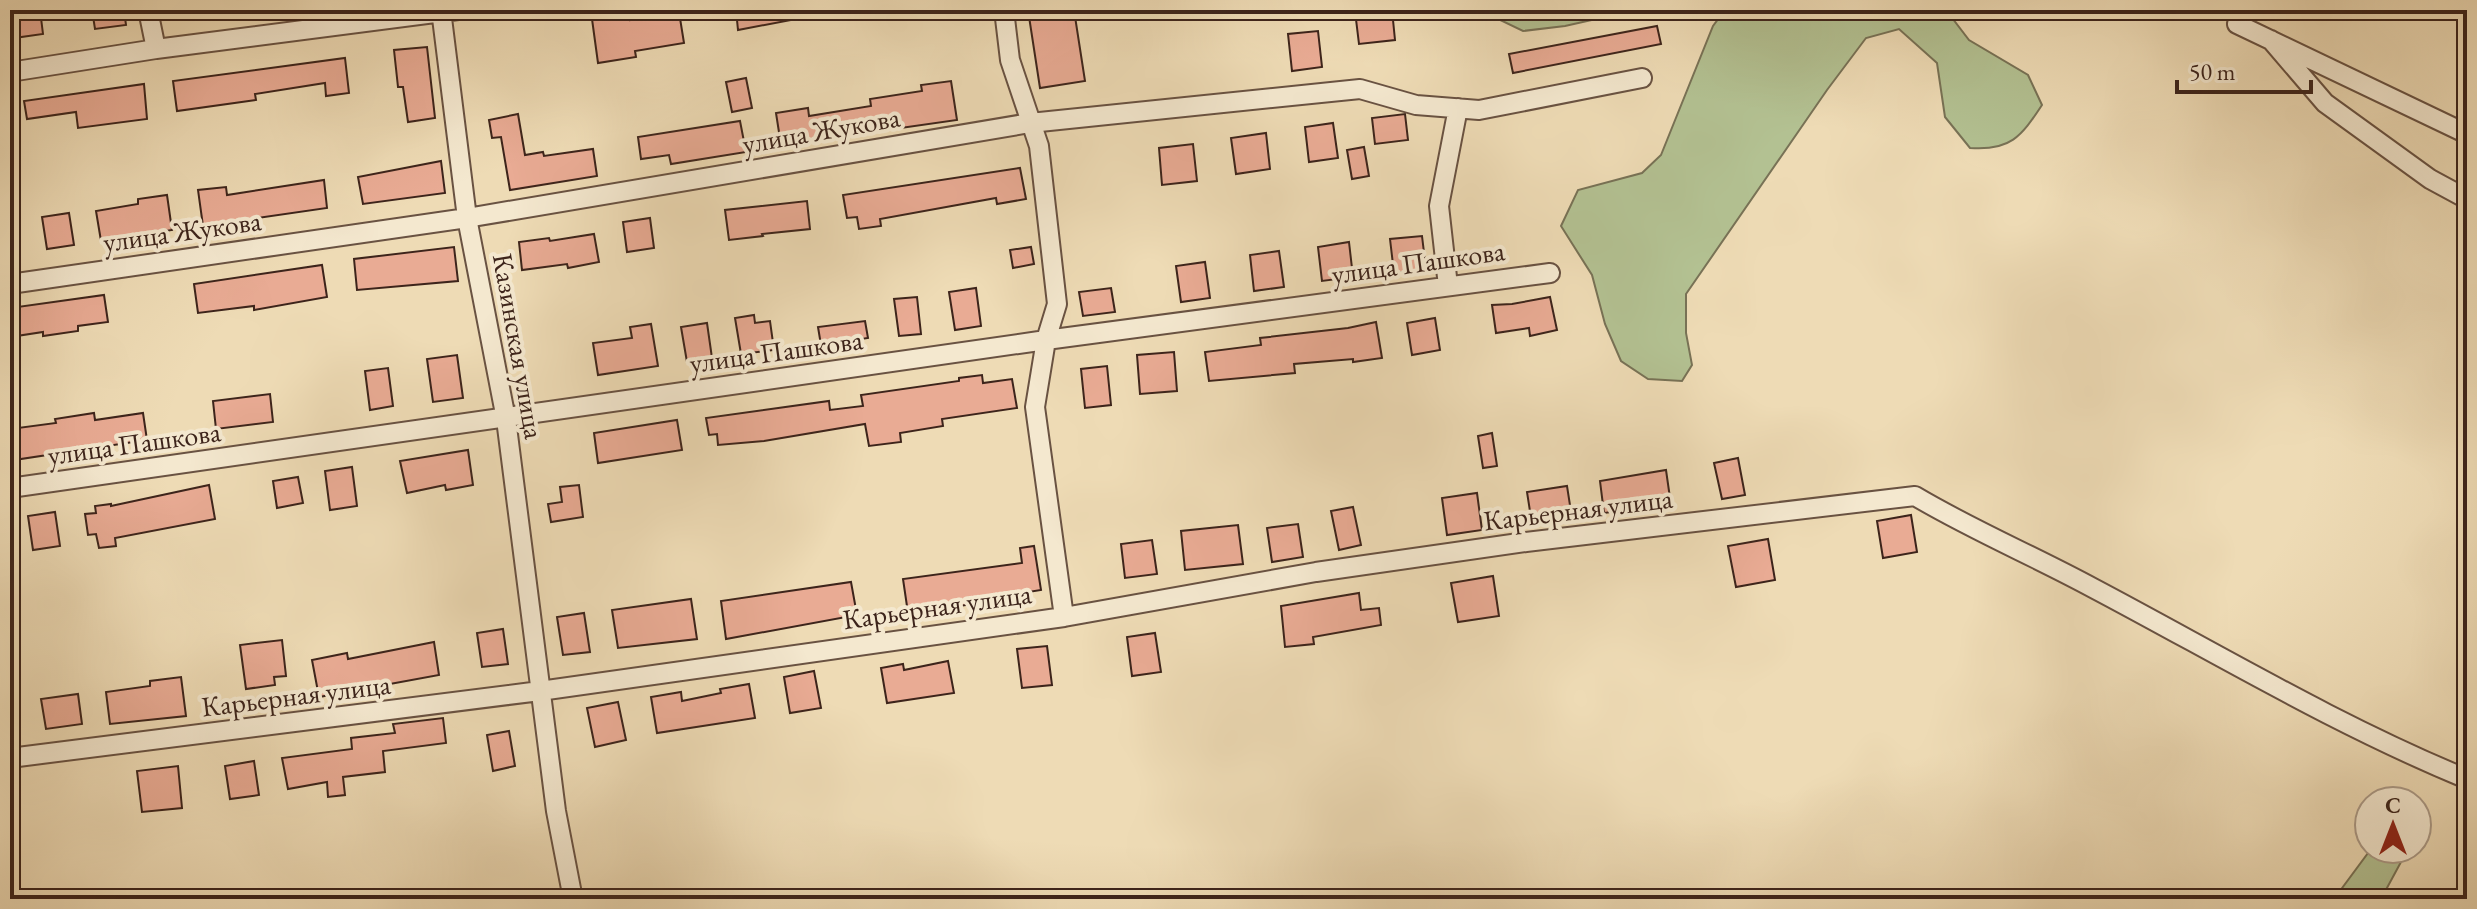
<svg xmlns="http://www.w3.org/2000/svg" width="2477" height="909" viewBox="0 0 2477 909" font-family="'EB Garamond',serif">
<style>
.green{fill:#b3c192;stroke:#787256;stroke-width:2}
.building{fill:#e9ab94;stroke:#3d241b;stroke-width:2}
.lines{fill:none;stroke-linecap:round;stroke-linejoin:round}
.minor-casing{stroke:#695242;stroke-width:22}
.minor{stroke:#f4e8cf;stroke-width:18}
.labels{text-anchor:middle;stroke-width:8;stroke-linejoin:round;paint-order:stroke}
.street-label{font-size:28px;fill:#3d241b;stroke:#f4e8cf}
</style>
<rect width="100%" height="100%" fill="#eedbb5"/>
<filter id="stains"><feTurbulence type="fractalNoise" baseFrequency=".0025" numOctaves="4"/><feColorMatrix values="0 0 0 0 .2 0 0 0 0 .09 0 0 0 0 .02 0 0 0 .5 -.17"/></filter>
<radialGradient id="worn" r=".72"><stop offset=".6" stop-color="#630" stop-opacity="0"/><stop offset="1" stop-color="#630" stop-opacity=".3"/></radialGradient>
<!-- green -->
<path class="green" d="M1492 10H1636L1565 26 1523 31 1496 18Z
M1725 10H1946L1969 40 2028 75 2042 105C2021 137 2010 151 1970 148L1945 117 1937 63 1899 29 1866 38 1827 90 1686 294V333L1692 365 1682 381 1648 379 1621 361 1605 324 1592 275 1561 226 1578 190 1642 173 1661 155 1713 26Z
M2371 849H2408L2381 899H2334Z"/>
<!-- building -->
<path class="building" d="M40 10 43 34 14 38 11 13Z
M92 10H124L126 25 95 29Z
M736 10H807V17L738 30Z
M1028 10H1074L1085 81 1040 88Z
M1363 10H1392L1395 40 1359 44 1355 11Z
M679 12 684 43 635 51 636 57 598 63 592 19 629 14 630 20Z
M1657 26 1661 44 1513 73 1509 54Z
M1318 31 1322 67 1292 71 1288 34Z
M427 47 435 118 408 122 403 87H398L394 50Z
M345 58 349 93 326 96 325 83 255 94 256 100 177 111 173 81Z
M746 78 752 108 732 112 726 82Z
M951 81 957 120 781 145 776 113 808 108 809 116 871 106 870 99 922 91 921 85Z
M144 84 147 119 78 128 76 112 27 119 24 101Z
M518 114 525 155 543 152 544 156 593 149 597 176 510 190 501 137 492 138 489 120Z
M1405 114 1408 140 1375 144 1372 118Z
M740 121 746 152 671 164 669 155 641 159 638 137Z
M1333 123 1338 158 1309 162 1305 127Z
M1266 133 1270 169 1236 174 1231 138Z
M1193 144 1197 181 1162 185 1159 148Z
M1364 147 1369 176 1352 179 1347 150Z
M441 161 445 193 363 204 358 177Z
M1020 168 1026 199 997 204 996 198 880 219 881 226 859 229 857 217 847 218 843 195Z
M324 180 327 208 203 226 198 190 226 187 227 195Z
M167 195 172 230 101 241 96 211 138 204V199Z
M807 201 810 229 762 234 763 236 729 240 725 210Z
M69 213 74 245 47 249 42 217Z
M650 218 654 248 627 252 623 222Z
M594 234 599 262 568 268 567 264 522 270 519 242 549 238 550 241Z
M1422 236 1426 269 1394 273 1390 239Z
M1349 242 1353 277 1322 281 1318 247Z
M454 247 458 281 357 290 354 259Z
M1031 247 1034 264 1013 268 1010 250Z
M1279 251 1284 287 1254 291 1250 255Z
M1205 262 1210 298 1181 302 1176 266Z
M322 265 327 297 254 310V306L198 313 194 284Z
M976 288 981 326 955 330 949 292Z
M1111 288 1115 312 1083 316 1079 292Z
M104 295 108 322 78 326V331L43 336V332L10 337V308Z
M917 297 921 334 899 336 894 299Z
M1550 297 1557 330 1530 336 1529 328 1496 333 1492 305 1512 304Z
M754 315 755 323 770 321 774 350 741 354 735 318Z
M1435 318 1440 350 1412 355 1407 323Z
M865 321 868 338 821 345 818 327Z
M1376 322 1382 358 1353 362V359L1294 364 1295 373 1209 381 1205 352 1261 345 1260 338 1348 328Z
M707 323 712 358 687 362 681 327Z
M651 324 658 366 598 375 593 343 632 338 630 327Z
M1174 352 1177 391 1140 394 1137 355Z
M457 355 463 398 433 402 427 359Z
M1107 366 1111 405 1085 408 1081 369Z
M388 368 393 406 370 410 365 371Z
M982 375 983 383 1012 379 1017 408 942 419 943 426 900 433 901 442 869 446 865 424 764 441 718 445 717 434 709 435 706 418 829 401 830 410 863 406 861 395 959 381V378Z
M270 394 273 422 216 429 213 401Z
M94 413 95 420 143 413 147 440 14 460 10 429 56 423 55 419Z
M677 420 682 450 598 463 594 433Z
M1492 433 1497 466 1483 468 1478 436Z
M468 450 473 485 446 490 445 485 407 493 400 461Z
M1738 458 1745 495 1722 499 1714 463Z
M352 467 357 506 330 510 325 471Z
M1666 470 1671 505 1604 513 1600 481Z
M298 477 303 503 277 508 273 481Z
M209 485 215 519 115 538 116 546 99 548 96 534 88 535 85 514 96 513 95 506 111 504V506Z
M579 485 583 517 551 522 548 504 562 502 560 487Z
M1567 486 1572 518 1532 524 1527 492Z
M1477 493 1482 530 1447 535 1442 498Z
M1353 507 1361 545 1339 550 1331 511Z
M55 512 60 546 33 550 28 516Z
M1911 515 1917 552 1883 558 1877 521Z
M1298 524 1303 557 1272 562 1267 528Z
M1238 525 1243 564 1185 570 1181 531Z
M1768 539 1775 580 1736 587 1728 546Z
M1152 540 1157 574 1125 578 1121 544Z
M1034 546 1041 590 1022 593 1023 597 908 613 903 579 1022 563 1020 548Z
M1493 576 1499 616 1458 622 1451 583Z
M851 582 857 615 726 639 721 601Z
M1359 593 1361 610 1379 608 1381 625 1313 637 1314 644 1285 647 1281 606Z
M691 599 697 639 618 648 612 610Z
M584 613 590 652 563 655 557 617Z
M503 629 508 664 482 667 477 633Z
M1155 633 1161 672 1132 676 1127 637Z
M282 640 286 676 274 677 275 685 246 689 240 645Z
M434 642 439 675 319 697 312 660 347 653 348 659Z
M1047 646 1052 685 1022 688 1017 649Z
M948 661 954 693 887 703 881 668 903 664 904 670Z
M814 671 821 708 790 713 784 677Z
M181 677 186 716 110 724 106 692 150 686V681Z
M749 684 755 718 657 733 651 697 681 692 682 701 721 693 720 689Z
M78 694 82 724 46 729 41 699Z
M618 702 626 740 595 747 587 708Z
M443 718 446 743 383 751 385 772 343 777 345 795 328 797 327 782 288 789 282 758 352 749 351 738 395 733 393 724Z
M509 731 515 766 493 771 487 735Z
M254 761 259 795 230 799 225 766Z
M178 766 182 808 142 812 137 771Z"/>
<g class="lines">
<!-- minor casing -->
<g class="minor-casing">
<path id="minor" d="M148 10 156 49
M441 10 467 218 506 419 556 811 573 899
M1004 10 1010 60 1039 146 1057 304 1046 340 1035 407 1064 617
M2237 24 2467 134
M2271 40 2325 103 2430 179 2467 199
M10 72 156 49 458 10
M10 284 467 218 1030 123 1360 89 1416 105 1479 110 1642 78
M1448 286 1439 206 1458 108
M10 488 1046 340 1550 273
M10 758 540 691 1064 617 1316 572 1526 542 1915 496C1972 530 2034 556 2093 588 2218 654 2336 725 2467 779"/>
</g>
<!-- minor -->
<use href="#minor" class="minor"/>
</g>
<g class="labels">
<!-- street labels -->
<g class="street-label">
<text transform="translate(821 130) rotate(-10)" y="10">улица Жукова</text>
<text transform="translate(182 231) rotate(-8)" y="10">улица Жукова</text>
<text transform="translate(1418 262) rotate(-8)" y="10">улица Пашкова</text>
<text transform="translate(519 346) rotate(80)" y="10">Казинская улица</text>
<text transform="translate(776 351) rotate(-8)" y="10">улица Пашкова</text>
<text transform="translate(134 443) rotate(-8)" y="10">улица Пашкова</text>
<text transform="translate(1578 509) rotate(-7)" y="10">Карьерная улица</text>
<text transform="translate(937 606) rotate(-8)" y="10">Карьерная улица</text>
<text transform="translate(296 695) rotate(-7)" y="10">Карьерная улица</text>
</g>
</g>
<!-- margin -->
<rect width="2477" height="909" fill="none" stroke="#eedbb5" stroke-width="40"/>
<rect x="12" y="12" width="2453" height="885" fill="none" stroke="#3d241b" stroke-width="4"/>
<rect x="20" y="20" width="2437" height="869" fill="none" stroke="#3d241b" stroke-width="2"/>
<!-- north arrow -->
<g transform="translate(2393 825)"><circle r="38" fill="#f4e8cf" stroke="#ab9a87" stroke-width="2"/>
<path d="M0-6L14 30L0 20L-14 30Z" fill="#8f2418"/>
<text y="-12" font-size="22" font-weight="bold" text-anchor="middle" fill="#3d241b">С</text>
</g>
<!-- scale -->
<path d="M2177 80v12h134v-12" fill="none" stroke="#3d241b" stroke-width="4"/>
<text x="2189" y="80" font-size="24" fill="#3d241b" stroke="#f4e8cf" stroke-width="6" paint-order="stroke">50 m</text>
<rect width="100%" height="100%" filter="url(#stains)"/>
<rect width="100%" height="100%" fill="url(#worn)"/>
</svg>
